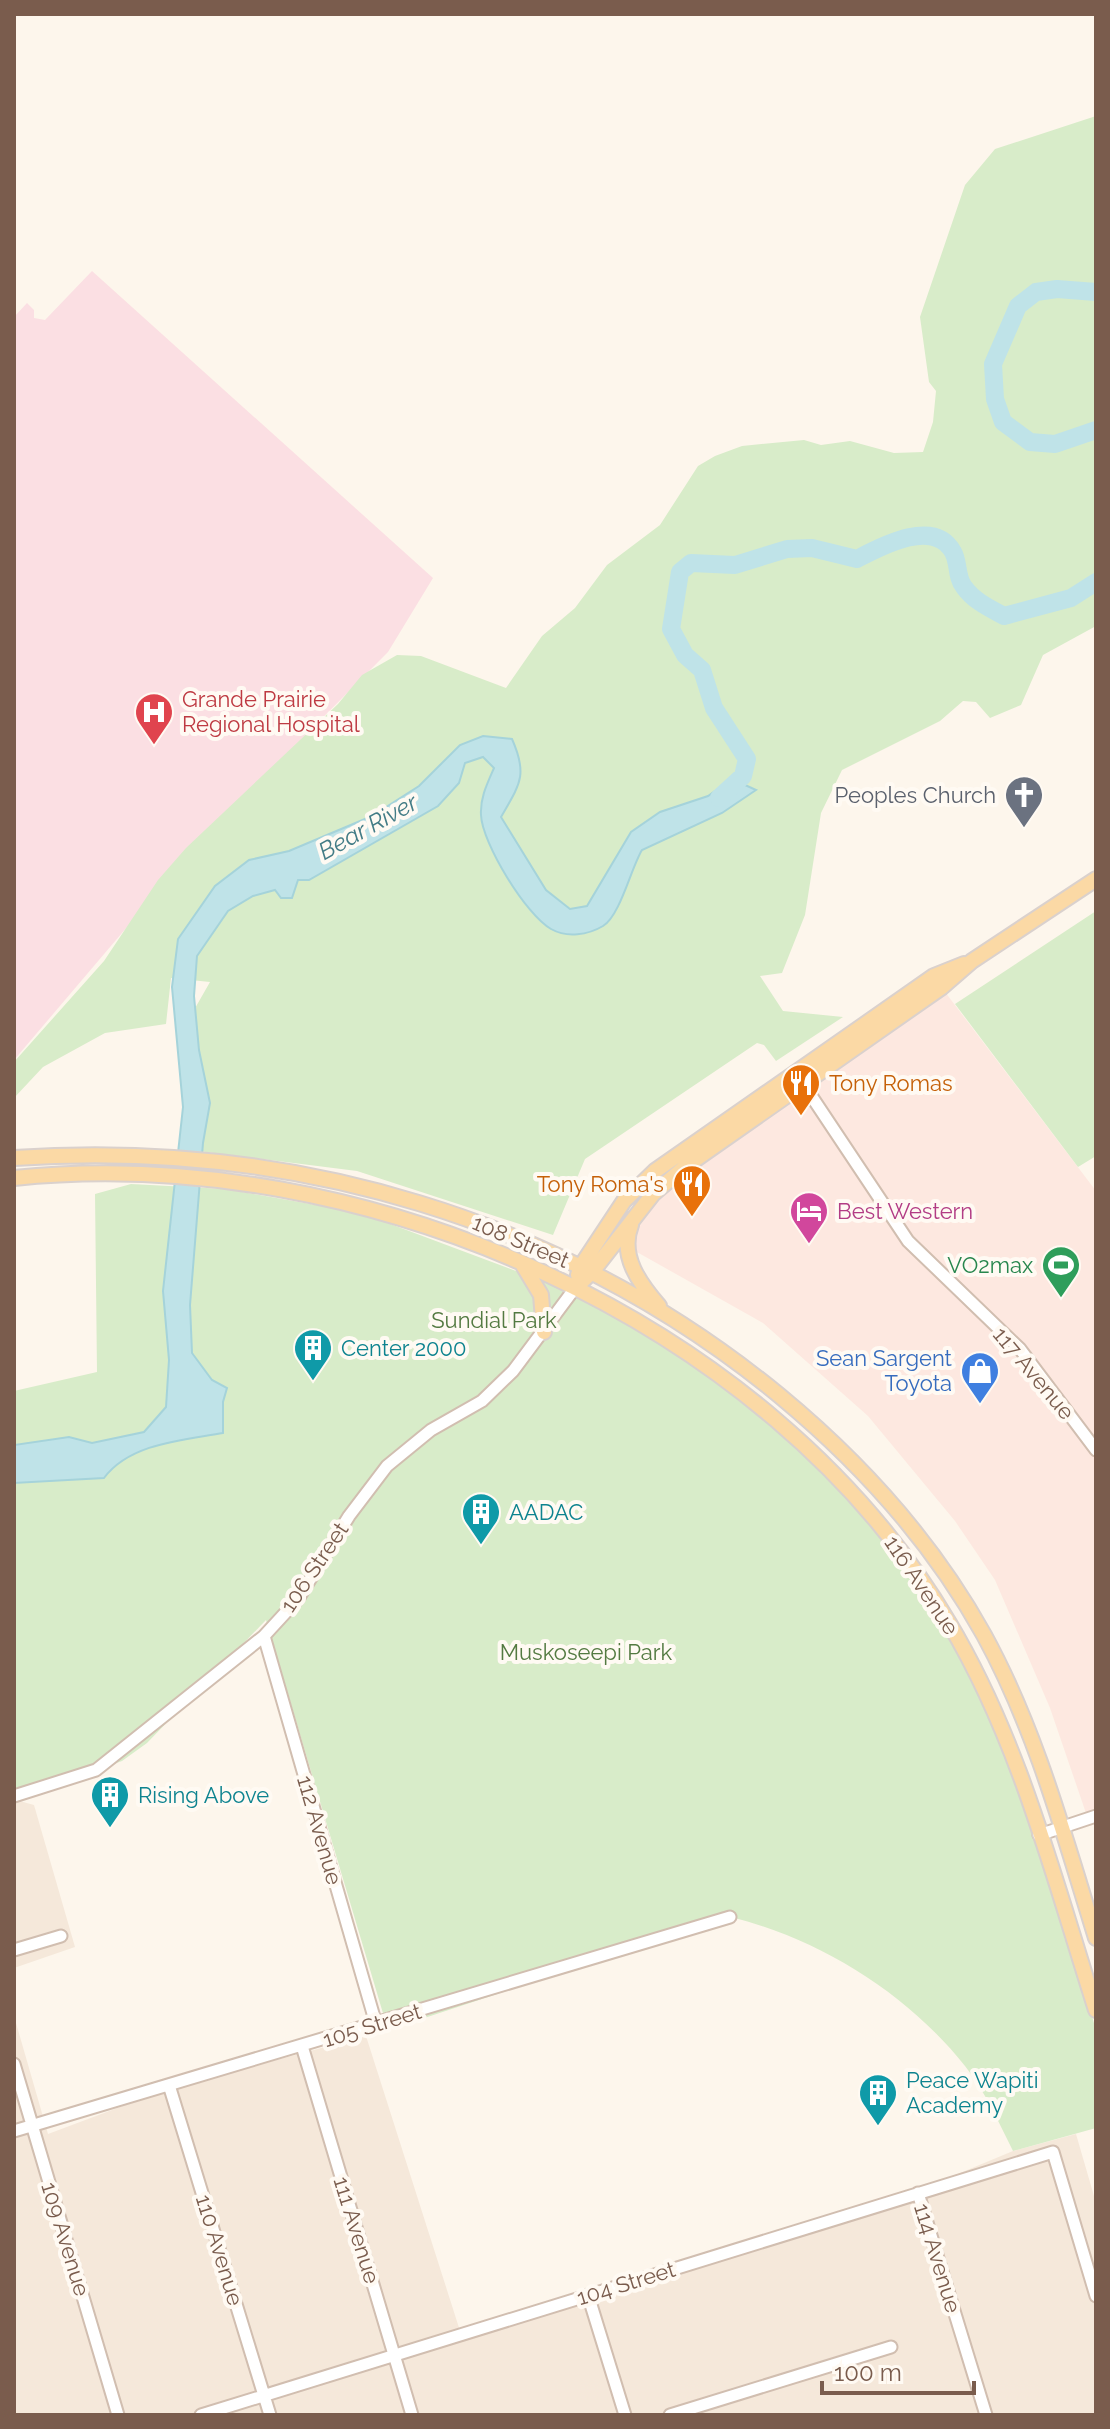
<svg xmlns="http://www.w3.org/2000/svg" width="1110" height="2429" viewBox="0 0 1110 2429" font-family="Raleway,sans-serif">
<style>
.residential{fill:#f5e8da}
.commercial{fill:#fde8e0}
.medical{fill:#fbdfe3}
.green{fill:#d8ecc9}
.water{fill:#bfe3e8;stroke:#a5d3da;stroke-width:2}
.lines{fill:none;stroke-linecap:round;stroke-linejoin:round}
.river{stroke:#bfe3e8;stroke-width:18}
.minor-casing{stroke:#d1beb0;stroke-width:15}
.major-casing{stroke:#dad1cd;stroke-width:18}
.minor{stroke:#fff;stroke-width:11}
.major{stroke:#fbd9a5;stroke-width:14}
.labels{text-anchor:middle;stroke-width:8;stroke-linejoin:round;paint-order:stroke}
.health-label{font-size:22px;fill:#be3a42;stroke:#fffaf3;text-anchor:start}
.worship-label{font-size:22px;fill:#5b616d;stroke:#fffaf3;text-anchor:end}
.food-label{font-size:22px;fill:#c56008;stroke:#fffaf3;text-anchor:start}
.hotel-label{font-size:22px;fill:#b23c85;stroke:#fffaf3;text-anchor:start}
.street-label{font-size:22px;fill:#7a5c4d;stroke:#fffaf3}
.leisure-label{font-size:22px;fill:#27864d;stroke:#fffaf3;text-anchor:end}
.park-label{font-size:22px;fill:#537a41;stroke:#fffaf3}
.culture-label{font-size:22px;fill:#0d838f;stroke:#fffaf3;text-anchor:start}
.shop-label{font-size:22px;fill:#366cbe;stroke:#fffaf3;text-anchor:end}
.water-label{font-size:24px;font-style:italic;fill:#437c86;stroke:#fffaf3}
</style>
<rect width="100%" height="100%" fill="#fdf6ec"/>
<!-- residential -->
<path class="residential" d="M16 1800 34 1805 75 1947 14 1968Z
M14 2016 48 2134 168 2089 366 2036 461 2334 912 2193 1013 2151 1076 2134 1096 2203V2415H14Z"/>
<!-- commercial -->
<path class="commercial" d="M942 988 1096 1191V1816L1088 1819 1050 1708 995 1580 955 1521 868 1416 763 1323 628 1247V1230L654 1194Z"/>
<!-- medical -->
<path class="medical" d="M92 271 433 578 388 652 201 840 14 1060V317L27 303 34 310V318L45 320Z"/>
<!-- green -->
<path class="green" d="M1096 116V626L1043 655 1021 705 990 718 976 702 963 701 940 721 842 770 821 813 805 915 782 973 760 976 783 1011 843 1017 776 1061 764 1045 757 1043 585 1159 553 1235 357 1171 190 1150 182 1031 210 982 171 978 166 1024 105 1033 43 1067 14 1098V1062L104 961 158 880 186 848 338 704 362 675 397 655 421 656 506 688 542 636 575 608 607 565 660 525 698 466 715 456 742 446 804 440 821 445 850 441 894 453 923 452 933 422 936 391 929 382 920 317 965 185 995 149Z
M1096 911V1156L1078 1167 955 1004Z
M131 1184 225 1189 361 1213 604 1304 674 1346 829 1471 950 1623 1039 1835 1096 2030V2128L1013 2151C999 2123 985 2091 965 2066 907 1993 820 1939 731 1917L388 2030 266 1620 147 1743 122 1761 14 1801V1391L97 1372 95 1194Z"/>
<!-- water -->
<path class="water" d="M483 736 512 739C528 775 520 784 501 817L546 890 570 909 587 906 631 832 660 812 708 796 732 779 756 790 722 813 642 850C631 868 620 916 603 926 588 935 567 938 551 929 526 915 482 843 481 815 480 798 487 784 494 768L483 757 465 763 459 783 438 806 309 880H298L292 898H281L275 890 253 896 228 911 197 956 194 996 199 1050 210 1103 203 1143 190 1305 192 1353 212 1380 227 1388 223 1402V1433C184 1440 130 1443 104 1478L14 1483V1445L69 1437 92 1443 144 1432 166 1407 169 1360 163 1291 183 1107 172 987 178 939 215 886 249 860 289 851 372 816 419 786 460 745Z"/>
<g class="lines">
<!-- river -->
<path class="river" d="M1096 292 1057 289 1036 292 1018 306 993 364 995 399 1003 422 1030 442 1055 444 1096 430
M719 798 743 776 747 759 714 708 702 670 685 655 671 629 680 572 691 563 735 565 787 549 812 548 857 559C880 547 934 517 953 552 959 562 956 577 964 587 974 601 989 608 1004 616L1071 598 1096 582"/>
<!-- minor casing -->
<g class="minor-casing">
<path id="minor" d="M800 1079 908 1241 1020 1349 1096 1450
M264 1636 376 2024
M14 1796 96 1770 264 1636 298 1599 349 1516 387 1466 431 1430 482 1401 513 1371 575 1288
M1039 1835 1096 1816
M14 1950 61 1936
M302 2046 412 2415
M14 2064 118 2415
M169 2085 270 2415
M14 2131 730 1917
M918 2193 986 2415
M588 2295 625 2415
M201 2415 1053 2152 1096 2296
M670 2415 891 2347"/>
</g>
<!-- major casing -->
<g class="major-casing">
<path id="major" d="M14 1158C291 1139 565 1219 780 1396 861 1463 933 1543 984 1635 1036 1730 1064 1835 1096 1938
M14 1178C360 1142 769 1318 949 1623 1020 1742 1054 1879 1096 2010
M631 1225C619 1256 640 1284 659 1306
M521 1262 541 1295 544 1332
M578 1275 581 1266 624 1201 655 1171 934 976 964 964
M575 1288 592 1272 653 1194 686 1166 942 987 972 961 1096 879"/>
</g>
<!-- minor -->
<use href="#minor" class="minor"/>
<!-- major -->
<use href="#major" class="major"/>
</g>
<!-- icons -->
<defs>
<g id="hospital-pin" transform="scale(2)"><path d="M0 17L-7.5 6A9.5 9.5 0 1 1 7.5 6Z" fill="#e0444e" stroke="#fffaf3"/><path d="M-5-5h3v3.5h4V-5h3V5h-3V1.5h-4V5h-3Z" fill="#fff"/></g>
<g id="church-pin" transform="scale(2)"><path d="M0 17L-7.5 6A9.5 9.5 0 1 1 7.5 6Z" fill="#6b7280" stroke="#fffaf3"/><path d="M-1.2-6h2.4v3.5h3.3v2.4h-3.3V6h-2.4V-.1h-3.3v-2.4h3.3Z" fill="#fff"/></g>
<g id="restaurant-pin" transform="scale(2)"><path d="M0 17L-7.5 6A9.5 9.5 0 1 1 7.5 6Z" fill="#e8710a" stroke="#fffaf3"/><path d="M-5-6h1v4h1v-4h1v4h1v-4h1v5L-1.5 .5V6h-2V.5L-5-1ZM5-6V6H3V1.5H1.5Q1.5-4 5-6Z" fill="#fff"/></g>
<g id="hotel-pin" transform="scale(2)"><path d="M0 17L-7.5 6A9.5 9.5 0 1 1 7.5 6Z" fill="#d1479c" stroke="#fffaf3"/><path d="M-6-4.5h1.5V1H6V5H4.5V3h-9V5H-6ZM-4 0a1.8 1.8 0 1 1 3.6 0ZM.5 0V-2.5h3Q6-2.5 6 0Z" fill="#fff"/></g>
<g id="stadium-pin" transform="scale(2)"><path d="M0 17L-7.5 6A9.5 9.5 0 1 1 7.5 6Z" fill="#2e9e5b" stroke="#fffaf3"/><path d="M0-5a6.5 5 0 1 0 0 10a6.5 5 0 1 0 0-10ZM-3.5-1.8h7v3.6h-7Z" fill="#fff"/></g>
<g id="building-pin" transform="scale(2)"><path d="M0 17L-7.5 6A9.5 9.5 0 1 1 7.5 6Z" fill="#0f9aa8" stroke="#fffaf3"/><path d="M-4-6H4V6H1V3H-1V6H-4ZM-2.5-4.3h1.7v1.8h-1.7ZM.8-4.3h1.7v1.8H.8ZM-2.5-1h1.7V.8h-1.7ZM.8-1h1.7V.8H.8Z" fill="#fff"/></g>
<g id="shop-pin" transform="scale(2)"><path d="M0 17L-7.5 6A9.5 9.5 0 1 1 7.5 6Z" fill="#3f7fe0" stroke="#fffaf3"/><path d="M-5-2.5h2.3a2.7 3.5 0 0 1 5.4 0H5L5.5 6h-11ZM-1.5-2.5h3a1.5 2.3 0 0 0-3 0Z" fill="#fff"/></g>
</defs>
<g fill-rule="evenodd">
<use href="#hospital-pin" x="154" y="712"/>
<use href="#church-pin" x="1024" y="795"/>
<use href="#restaurant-pin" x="801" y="1083"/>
<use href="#restaurant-pin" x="692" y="1184"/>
<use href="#hotel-pin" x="809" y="1211"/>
<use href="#stadium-pin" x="1061" y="1265"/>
<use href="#building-pin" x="313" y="1348"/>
<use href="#shop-pin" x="980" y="1371"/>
<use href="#building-pin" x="481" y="1512"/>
<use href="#building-pin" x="110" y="1795"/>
<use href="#building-pin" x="878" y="2093"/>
</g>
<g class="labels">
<!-- health labels -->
<g class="health-label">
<text x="182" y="707">Grande Prairie<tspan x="182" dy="25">Regional Hospital</tspan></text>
</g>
<!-- worship labels -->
<g class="worship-label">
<text x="996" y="803">Peoples Church</text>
</g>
<!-- food labels -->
<g class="food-label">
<text x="829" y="1091">Tony Romas</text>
<text x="664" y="1192" text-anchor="end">Tony Roma's</text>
</g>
<!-- hotel labels -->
<g class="hotel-label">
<text x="837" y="1219">Best Western</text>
</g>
<!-- street labels -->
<g class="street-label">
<text transform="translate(521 1241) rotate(23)" y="8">108 Street</text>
<text transform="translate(1034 1373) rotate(50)" y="8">117 Avenue</text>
<text transform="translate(314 1567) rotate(-56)" y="8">106 Street</text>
<text transform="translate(922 1585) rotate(56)" y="8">116 Avenue</text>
<text transform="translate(320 1830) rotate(74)" y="8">112 Avenue</text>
<text transform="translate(372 2025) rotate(-17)" y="8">105 Street</text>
<text transform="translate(357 2230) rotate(73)" y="8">111 Avenue</text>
<text transform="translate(66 2239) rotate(73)" y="8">109 Avenue</text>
<text transform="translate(220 2250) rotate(73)" y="8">110 Avenue</text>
<text transform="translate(938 2258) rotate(73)" y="8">114 Avenue</text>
<text transform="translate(626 2283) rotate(-17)" y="8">104 Street</text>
</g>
<!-- leisure labels -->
<g class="leisure-label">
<text x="1033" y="1273">VO2max</text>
</g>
<!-- park labels -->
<g class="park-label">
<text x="494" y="1328">Sundial Park</text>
<text x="586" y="1660">Muskoseepi Park</text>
</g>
<!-- culture labels -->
<g class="culture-label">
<text x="341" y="1356">Center 2000</text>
<text x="509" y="1520">AADAC</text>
<text x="138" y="1803">Rising Above</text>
<text x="906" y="2088">Peace Wapiti<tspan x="906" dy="25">Academy</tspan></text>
</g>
<!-- shop labels -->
<g class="shop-label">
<text x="952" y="1366">Sean Sargent<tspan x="952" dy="25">Toyota</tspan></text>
</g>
<!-- water labels -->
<g class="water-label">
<text transform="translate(368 827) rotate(-29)" y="8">Bear River</text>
</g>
</g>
<!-- border -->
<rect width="1110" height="2429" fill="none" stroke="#7a5c4d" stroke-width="32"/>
<!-- scale -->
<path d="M822 2381v12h152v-12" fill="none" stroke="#7a5c4d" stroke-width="4"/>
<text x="834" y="2381" font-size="24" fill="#7a5c4d" stroke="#fffaf3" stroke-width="6" paint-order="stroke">100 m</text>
</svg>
